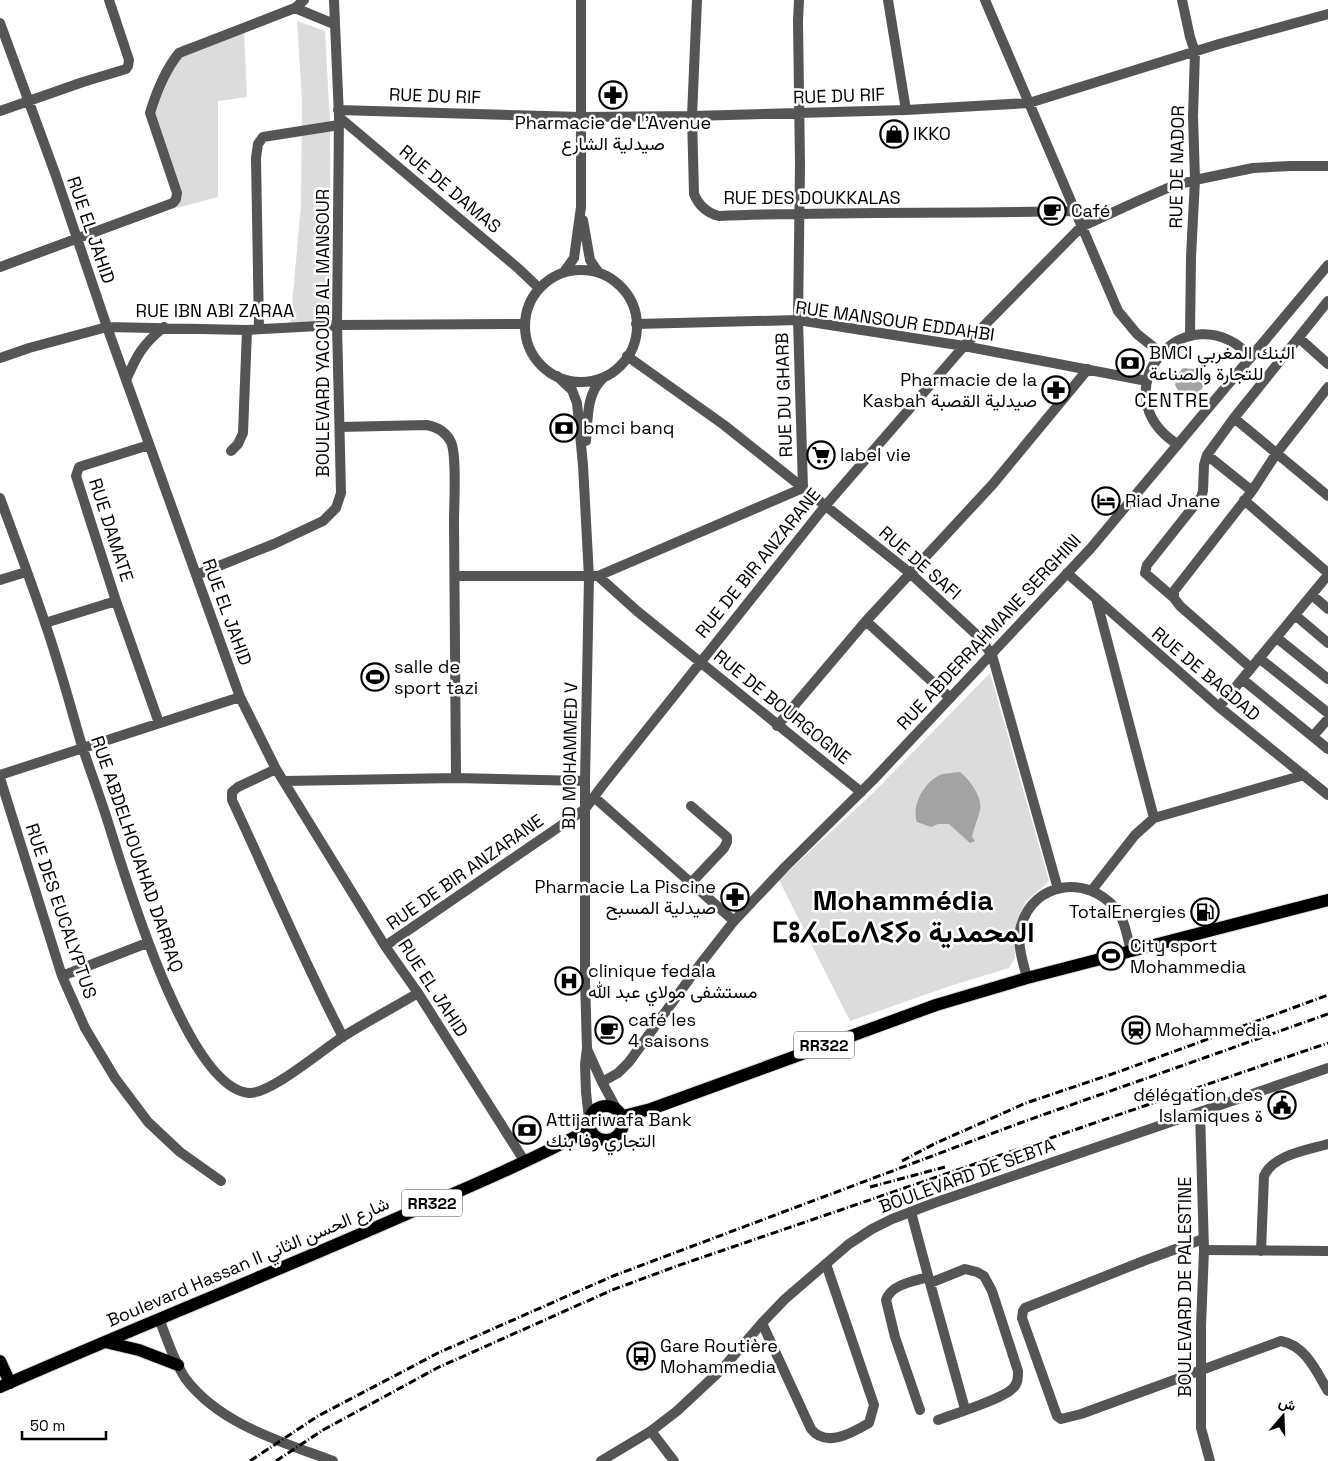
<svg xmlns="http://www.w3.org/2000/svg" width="1328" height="1461" viewBox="0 0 1328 1461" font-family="'Space Grotesk',Vazirmatn,'Noto Sans Tifinagh',sans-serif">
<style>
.green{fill:#dcdcdc}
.water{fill:#a3a3a3}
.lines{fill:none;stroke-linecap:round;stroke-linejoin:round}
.primary-casing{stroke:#dbdbdb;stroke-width:14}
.minor{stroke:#555;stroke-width:10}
.tertiary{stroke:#555;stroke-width:10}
.primary{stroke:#000;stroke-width:12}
.rail{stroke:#000;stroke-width:3;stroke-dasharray:8 2.5 1 2.5;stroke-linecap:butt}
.labels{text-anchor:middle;stroke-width:5;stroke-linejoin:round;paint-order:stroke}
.shield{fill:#fff;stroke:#4c4c4c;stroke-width:1}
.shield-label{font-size:16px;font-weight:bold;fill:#000}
.street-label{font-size:18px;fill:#000;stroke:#fff}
.poi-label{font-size:18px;fill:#000;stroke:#fff;text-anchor:start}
.neighbourhood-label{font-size:19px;letter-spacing:1px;fill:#000;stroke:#fff}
.town-label{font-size:28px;font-weight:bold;fill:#000;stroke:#fff}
</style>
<rect width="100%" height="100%" fill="#fff"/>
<!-- green -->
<path class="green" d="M297 21 325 31 330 122 331 322 290 327 301 205 302 100Z
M244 31 247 97 218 101V197L177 208 149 120 182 45Z
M990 673 1049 881 1025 902 1014 934 1015 958 1009 968 950 986 850 1021 779 880 874 792Z"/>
<!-- water -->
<path class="water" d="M1183 368 1195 369 1202 376 1203 387 1196 396C1186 397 1180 395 1175 385L1178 374Z
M960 772C969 779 983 797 980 810 978 819 974 827 972 837L975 841 970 843 949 824H938L931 827 917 822C911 806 924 782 940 775 945 773 954 773 960 772Z"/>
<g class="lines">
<!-- primary casing -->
<g class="primary-casing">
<path id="primary" d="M589 1123a17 17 0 1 1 34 0a17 17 0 1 1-34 0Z
M623 1116 651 1109 936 1005 1027 978 1328 900
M105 1342 139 1350 178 1365
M0 1361 10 1383
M0 1387C139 1326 280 1270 418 1209 476 1184 534 1159 590 1129"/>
</g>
<!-- minor -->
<path class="minor" d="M304 0 295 8 334 24
M697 0 692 116 694 194C699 206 707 213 719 216 838 211 956 214 1075 211
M888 0 906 110
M985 0 1118 311 1137 334 1161 353
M1182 0 1190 37 1195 52 1193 116 1195 180 1191 257 1190 336
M0 23 56 176 107 327 240 697 276 769 385 946 418 993 525 1162
M338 110 581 117 692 116 906 110 1029 103 1219 44 1328 14
M0 111 83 82 126 69 128 66 129 60 109 0
M339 117 519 269 539 288
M0 267 173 203 176 199 177 193 150 113C156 93 166 69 179 53L295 8
M636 324 798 320 964 346 1147 381
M259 329 256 158 258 144 263 137 339 125
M1299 338 1328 364
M627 356 724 425 910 573 979 637 992 655 1058 889
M0 358 29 348 107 327 247 330 337 325 524 324
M126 380C137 355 142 345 164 327
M1234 418 1328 496
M340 427 427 425C437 427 446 432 451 442 457 455 454 505 454 522 455 607 456 692 456 778
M149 445 79 467 76 476 116 601 159 723
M231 451 238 444 243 433 247 330
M1207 455 1252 491
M0 498C15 539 31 581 45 623 59 663 70 705 82 746 90 770 99 794 107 819 124 872 186 1088 249 1093 271 1094 323 1049 344 1036 368 1021 393 1008 418 993
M1244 500 1328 573
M1067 573 1219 707 1328 795
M196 575 274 544 323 521 336 508 341 493 337 325 339 117 334 0
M456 576H598L637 611 861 792
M598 576 803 488 798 320 800 165 798 21 799 0
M0 580 26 572
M1312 595 1328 609
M1174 598 1145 573 1147 565 1201 497 1203 491 1204 465 1207 455 1234 418 1328 301
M1097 602 1154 818
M1295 615 1328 643
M866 621 950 698
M45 623 116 601
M1277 638 1328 679
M1259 658 1328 713
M1251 668 1180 606 1174 598V591L1252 491 1276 454 1328 387
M1242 679 1328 749
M1219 707 1328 575
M777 726 866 621 993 484 1088 369
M1313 736 1328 719
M276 769 238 787 232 792V800C269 879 303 960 343 1037
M0 775 240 697
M0 778 62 976 85 1028 115 1078 148 1122 180 1152 221 1181
M285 781 456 778 585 781
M594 797 734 921
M691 806 727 837V842L724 848 691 883
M1092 890 1135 835 1154 818 1304 775
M385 946 585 809 602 786 826 505 964 346 1081 227 1140 200 1170 187 1195 180 1253 168 1291 166H1328
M62 976 147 943
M1027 978C1023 962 1016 942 1021 926 1034 881 1087 875 1115 908 1125 919 1127 937 1131 951
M911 1212 930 1283 965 1269 977 1272 984 1276 992 1291 1018 1371C1018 1378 1018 1384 1012 1389 1002 1399 954 1414 938 1420
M1203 1239 1146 1260 1025 1308 1023 1311 1022 1318 1057 1416 1061 1419 1081 1414 1281 1341C1306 1346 1316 1371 1328 1391
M1204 1250 1328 1251
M1261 1251 1264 1176C1273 1155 1307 1150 1328 1144
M930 1283 965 1409
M762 1323 811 1429C826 1448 852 1433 869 1423L874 1405 826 1264
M920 1410 895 1337 886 1300C891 1284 915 1281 928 1277
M651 1431 674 1461"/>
<!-- tertiary -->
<path class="tertiary" d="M583 220 590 260 599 273
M525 326a56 56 0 1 1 112 0a56 56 0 1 1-112 0Z
M564 272 574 258 581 207V0
M557 376 572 390 577 403 583 465 589 577 585 781V981L587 1048 585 1064 586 1092 589 1119
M586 441C588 419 586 394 603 378
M1177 444C1098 393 1186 288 1251 357
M587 1049 602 1082 616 1108
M602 1082 618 1073 629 1062 698 967 734 921 785 867 873 780 1091 548 1328 265
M1200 1112 1204 1250 1201 1326V1428L1210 1461
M159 1319C167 1338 173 1360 185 1378 219 1424 282 1442 333 1461
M601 1461 651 1431 677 1411 722 1369 762 1323 785 1299 849 1244 872 1229 892 1219 934 1203 1328 1068"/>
<!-- primary -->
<use href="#primary" class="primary"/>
<!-- rail -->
<path class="rail" d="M902 1161 934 1144 1026 1103 1118 1072 1328 995
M870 1187 945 1167
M250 1461 318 1416 438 1353 613 1276 1020 1123 1328 1014
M276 1461 323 1430 437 1368 612 1290 677 1266 1328 1043"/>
</g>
<!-- icons -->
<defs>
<g id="pharmacy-ring" transform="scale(1.4375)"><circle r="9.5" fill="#fff" stroke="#000" stroke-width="1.5"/><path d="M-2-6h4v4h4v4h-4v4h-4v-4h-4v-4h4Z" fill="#000"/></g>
<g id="shop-ring" transform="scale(1.4375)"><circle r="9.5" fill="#fff" stroke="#000" stroke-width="1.5"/><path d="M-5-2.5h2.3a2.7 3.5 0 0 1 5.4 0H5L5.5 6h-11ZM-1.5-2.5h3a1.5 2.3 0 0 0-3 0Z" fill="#000"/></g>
<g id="cafe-ring" transform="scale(1.4375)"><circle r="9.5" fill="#fff" stroke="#000" stroke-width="1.5"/><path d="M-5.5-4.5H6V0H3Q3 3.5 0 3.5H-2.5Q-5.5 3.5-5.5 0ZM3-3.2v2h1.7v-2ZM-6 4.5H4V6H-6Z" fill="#000"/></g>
<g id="bank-ring" transform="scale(1.4375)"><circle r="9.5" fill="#fff" stroke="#000" stroke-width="1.5"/><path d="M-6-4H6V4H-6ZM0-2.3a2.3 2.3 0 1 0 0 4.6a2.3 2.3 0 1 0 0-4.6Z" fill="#000"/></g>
<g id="supermarket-ring" transform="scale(1.4375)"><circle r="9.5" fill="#fff" stroke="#000" stroke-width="1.5"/><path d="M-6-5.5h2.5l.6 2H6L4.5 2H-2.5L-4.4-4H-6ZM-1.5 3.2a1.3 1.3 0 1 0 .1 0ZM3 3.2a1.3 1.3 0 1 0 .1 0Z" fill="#000"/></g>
<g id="hotel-ring" transform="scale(1.4375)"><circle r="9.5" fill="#fff" stroke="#000" stroke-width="1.5"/><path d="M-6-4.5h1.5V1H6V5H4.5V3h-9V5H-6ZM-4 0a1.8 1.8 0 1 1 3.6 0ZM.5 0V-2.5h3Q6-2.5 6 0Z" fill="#000"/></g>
<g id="stadium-ring" transform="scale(1.4375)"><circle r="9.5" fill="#fff" stroke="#000" stroke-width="1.5"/><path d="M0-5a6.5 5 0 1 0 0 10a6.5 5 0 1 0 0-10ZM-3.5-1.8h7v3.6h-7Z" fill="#000"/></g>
<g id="fuel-ring" transform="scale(1.4375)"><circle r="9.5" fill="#fff" stroke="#000" stroke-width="1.5"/><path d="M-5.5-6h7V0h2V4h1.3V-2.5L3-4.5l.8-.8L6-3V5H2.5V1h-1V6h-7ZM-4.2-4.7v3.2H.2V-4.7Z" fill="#000"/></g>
<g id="hospital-ring" transform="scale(1.4375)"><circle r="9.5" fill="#fff" stroke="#000" stroke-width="1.5"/><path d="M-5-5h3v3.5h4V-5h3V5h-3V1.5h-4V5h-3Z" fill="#000"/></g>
<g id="station-ring" transform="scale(1.4375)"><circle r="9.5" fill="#fff" stroke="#000" stroke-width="1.5"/><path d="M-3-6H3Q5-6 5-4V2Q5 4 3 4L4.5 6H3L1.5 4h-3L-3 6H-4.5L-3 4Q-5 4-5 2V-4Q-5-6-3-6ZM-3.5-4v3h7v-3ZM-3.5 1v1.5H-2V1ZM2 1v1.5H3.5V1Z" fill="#000"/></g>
<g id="civic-ring" transform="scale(1.4375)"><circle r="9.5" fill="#fff" stroke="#000" stroke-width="1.5"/><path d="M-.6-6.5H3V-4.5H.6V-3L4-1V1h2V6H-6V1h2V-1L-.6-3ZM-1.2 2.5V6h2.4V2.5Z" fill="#000"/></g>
<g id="bus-ring" transform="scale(1.4375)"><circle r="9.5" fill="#fff" stroke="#000" stroke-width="1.5"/><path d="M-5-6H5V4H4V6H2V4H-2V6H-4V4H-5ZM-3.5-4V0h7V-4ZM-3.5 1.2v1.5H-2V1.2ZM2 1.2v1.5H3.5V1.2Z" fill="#000"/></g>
</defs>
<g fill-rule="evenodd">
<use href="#pharmacy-ring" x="613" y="95"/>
<use href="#shop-ring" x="894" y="134"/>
<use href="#cafe-ring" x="1052" y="211"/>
<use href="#bank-ring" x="1130" y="363"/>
<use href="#pharmacy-ring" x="1056" y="390"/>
<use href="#bank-ring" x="564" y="428"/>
<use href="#supermarket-ring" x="821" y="455"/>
<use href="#hotel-ring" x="1106" y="501"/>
<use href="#stadium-ring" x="375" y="677"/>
<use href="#pharmacy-ring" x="735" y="897"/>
<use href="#fuel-ring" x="1205" y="912"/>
<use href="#stadium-ring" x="1111" y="956"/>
<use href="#hospital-ring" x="569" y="981"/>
<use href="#cafe-ring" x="609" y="1030"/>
<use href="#station-ring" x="1136" y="1030"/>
<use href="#civic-ring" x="1282" y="1105"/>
<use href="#bank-ring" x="527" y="1130"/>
<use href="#bus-ring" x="641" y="1356"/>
</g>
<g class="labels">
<!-- shield labels -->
<g class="shield">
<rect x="794" y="1031.5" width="60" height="27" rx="4"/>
<rect x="402" y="1189.5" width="60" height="27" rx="4"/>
</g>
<g class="shield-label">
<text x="824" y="1051">RR322</text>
<text x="432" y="1209">RR322</text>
</g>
<!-- street labels -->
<g class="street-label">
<text transform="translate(435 96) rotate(2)" y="6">RUE DU RIF</text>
<text transform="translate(839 96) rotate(-2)" y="6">RUE DU RIF</text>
<text transform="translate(1177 167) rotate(-89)" y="6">RUE DE NADOR</text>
<text transform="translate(450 189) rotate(40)" y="6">RUE DE DAMAS</text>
<text x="812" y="204">RUE DES DOUKKALAS</text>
<text transform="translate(91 230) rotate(71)" y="6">RUE EL JAHID</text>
<text x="215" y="317">RUE IBN ABI ZARAA</text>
<text transform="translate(895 321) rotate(8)" y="6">RUE MANSOUR EDDAHBI</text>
<text transform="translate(323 333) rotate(-90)" y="6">BOULEVARD YACOUB AL MANSOUR</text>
<text transform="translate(784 395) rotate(-92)" y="6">RUE DU GHARB</text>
<text transform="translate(111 530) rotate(72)" y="6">RUE DAMATE</text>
<text transform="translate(758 563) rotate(-51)" y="6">RUE DE BIR ANZARANE</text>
<text transform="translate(920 563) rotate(41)" y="6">RUE DE SAFI</text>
<text transform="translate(227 612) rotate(70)" y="6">RUE EL JAHID</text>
<text transform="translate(989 632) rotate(-47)" y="6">RUE ABDERRAHMANE SERGHINI</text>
<text transform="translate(1206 674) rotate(40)" y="6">RUE DE BAGDAD</text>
<text transform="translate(782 707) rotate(39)" y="6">RUE DE BOURGOGNE</text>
<text transform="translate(570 756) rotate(-89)" y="6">BD MOHAMMED V</text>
<text transform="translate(137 854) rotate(71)" y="6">RUE ABDELHOUAHAD DARRAQ</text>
<text transform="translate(465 872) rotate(-35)" y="6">RUE DE BIR ANZARANE</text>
<text transform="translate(61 911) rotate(71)" y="6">RUE DES EUCALYPTUS</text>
<text transform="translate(433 988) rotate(57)" y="6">RUE EL JAHID</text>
<text transform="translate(967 1176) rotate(-20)" y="6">BOULEVARD DE SEBTA</text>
<text transform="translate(248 1262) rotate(-23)" y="6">Boulevard Hassan II شارع الحسن الثاني</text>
<text transform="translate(1185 1287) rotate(-90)" y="6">BOULEVARD DE PALESTINE</text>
</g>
<!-- poi labels -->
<g class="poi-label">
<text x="613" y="129" text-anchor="middle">Pharmacie de L'Avenue<tspan x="613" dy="21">صيدلية الشارع</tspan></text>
<text x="913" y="140">IKKO</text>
<text x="1071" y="217">Café</text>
<text x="1149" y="359">BMCI البنك المغربي<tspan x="1149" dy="21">للتجارة والصناعة</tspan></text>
<text x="1037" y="386" text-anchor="end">Pharmacie de la<tspan x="1037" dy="21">Kasbah صيدلية القصبة</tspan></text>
<text x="583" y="434">bmci banq</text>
<text x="840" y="461">label vie</text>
<text x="1125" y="507">Riad Jnane</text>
<text x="394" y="673">salle de<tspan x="394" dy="21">sport tazi</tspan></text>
<text x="716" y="893" text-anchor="end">Pharmacie La Piscine<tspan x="716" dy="21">صيدلية المسبح</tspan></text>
<text x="1186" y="918" text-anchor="end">TotalEnergies</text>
<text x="1130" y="952">City sport<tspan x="1130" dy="21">Mohammedia</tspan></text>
<text x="588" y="977">clinique fedala<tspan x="588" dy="21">مستشفى مولاي عبد الله</tspan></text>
<text x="628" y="1026">café les<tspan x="628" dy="21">4 saisons</tspan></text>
<text x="1155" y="1036">Mohammedia</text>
<text x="1263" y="1101" text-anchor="end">délégation des<tspan x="1263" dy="21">Islamiques ة</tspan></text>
<text x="546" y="1126">Attijariwafa Bank<tspan x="546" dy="21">التجاري وفا بنك</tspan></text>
<text x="660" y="1352">Gare Routière<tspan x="660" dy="21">Mohammedia</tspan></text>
</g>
<!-- neighbourhood labels -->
<g class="neighbourhood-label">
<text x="1172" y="407">CENTRE</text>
</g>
<!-- town labels -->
<g class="town-label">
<text x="903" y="910">Mohammédia<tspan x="903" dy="32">ⵎⵓⵃⴰⵎⴰⴷⵉⵢⴰ المحمدية</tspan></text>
</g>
</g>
<!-- north arrow -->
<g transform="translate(1283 1416) rotate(19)" stroke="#ffffff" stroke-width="4" paint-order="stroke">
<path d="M0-4L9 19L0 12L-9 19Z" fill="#000000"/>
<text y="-8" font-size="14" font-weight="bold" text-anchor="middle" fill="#000000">ش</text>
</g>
<!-- scale -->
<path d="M22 1431v8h84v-8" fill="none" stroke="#000000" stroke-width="2.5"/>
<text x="30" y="1431" font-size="15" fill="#000000" stroke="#ffffff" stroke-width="4" paint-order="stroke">50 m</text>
</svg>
